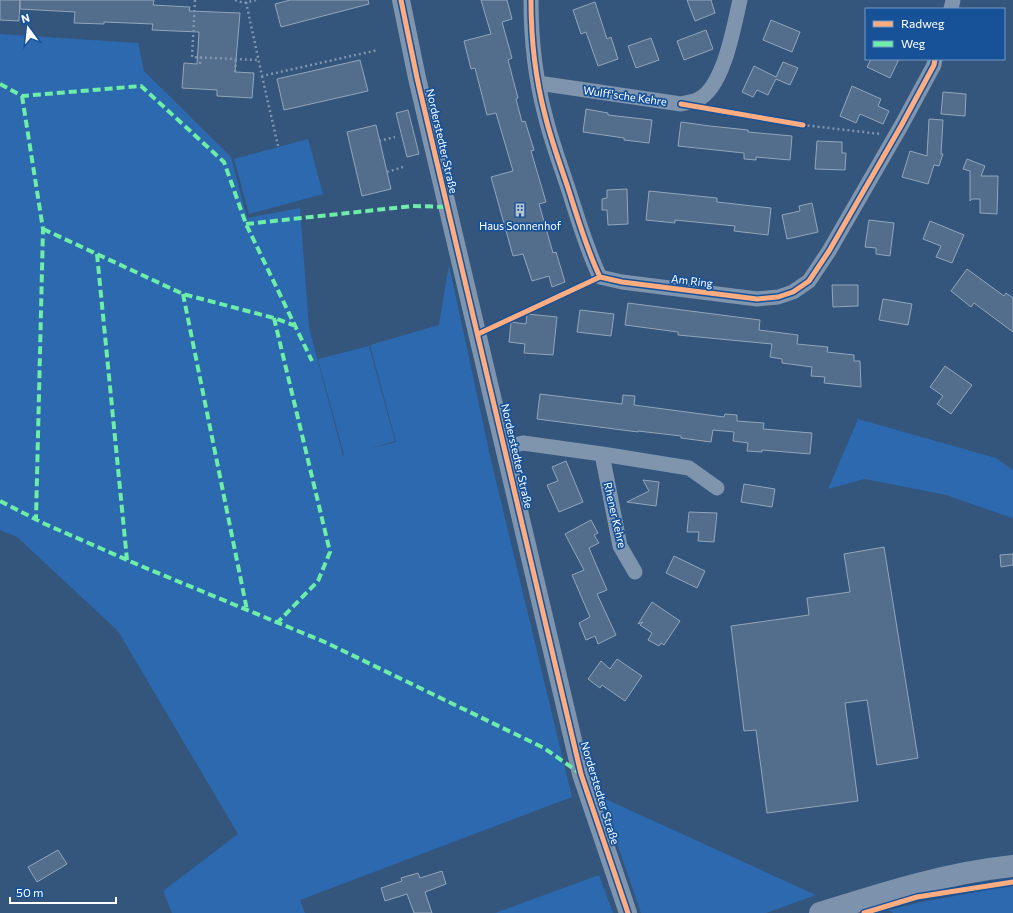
<svg xmlns="http://www.w3.org/2000/svg" width="1013" height="913" viewBox="0 0 1013 913" font-family="Commissioner,sans-serif">
<style>
.green{fill:#2c69af}
.building{fill:#536d8c;stroke:#93a6bb}
.lines{fill:none;stroke-linecap:round;stroke-linejoin:round}
.path{stroke:#7f95ae;stroke-width:2.5;stroke-dasharray:2 3;stroke-linecap:butt}
.minor{stroke:#7f95ae;stroke-width:15}
.tertiary{stroke:#7f95ae;stroke-width:18}
.primary{stroke:#7d92ac;stroke-width:22}
.quiet{stroke:#6deda7;stroke-width:4;stroke-dasharray:8 4;stroke-linecap:butt}
.cycleway-casing{stroke:#175299;stroke-width:8}
.cycleway{stroke:#ffac80;stroke-width:5}
.labels{text-anchor:middle;stroke-width:3.5;stroke-linejoin:round;paint-order:stroke}
.street-label{font-size:11px;fill:#fff;stroke:#175299}
.poi-label{font-size:11px;fill:#fff;stroke:#175299}
</style>
<rect width="100%" height="100%" fill="#34557c"/>
<!-- green -->
<path class="green" d="M0 34 138 43 144 71 231 157 247 218 300 208 309 327 343 456 344 455 318 359 369 346 395 441 371 448 396 442 370 345 439 325 449 265 491 460 572 797 300 900 305 913H172L163 891 238 834 118 631 17 537 0 530Z
M308 139 323 194 249 214 234 159Z
M858 419 996 458 1013 470V520L1012 518 946 495 865 479 828 489Z
M601 797 816 895 766 913H641Z
M599 875 613 913H495Z
M1013 885V913H893L889 910 917 903Z"/>
<!-- building -->
<path class="building" d="M0 0H20L19 21 0 20Z
M20 0H154L153 5 190 7 189 11 240 13 235 72 254 73 252 98 217 96V90L182 88 184 63 197 64 199 32 152 30 153 24 104 22V24L74 23 75 12 20 9Z
M290 0H368L369 4 281 27 275 4Z
M481 0H507L512 19 502 22 512 58 508 60 518 98 516 99 522 122 525 121 534 150 531 151 546 202 539 204 553 253 556 252 565 282 552 287 549 276 532 281 523 254 513 256 491 177 513 171 496 113 487 115 475 68 471 69 464 41 491 34Z
M687 0H711L715 13 695 21Z
M595 2 607 39 611 37 618 59 598 66 586 32 581 34 573 10Z
M771 20 800 32 792 52 763 40Z
M706 30 713 49 684 60 677 41Z
M651 38 659 60 636 68 628 46Z
M871 59H899L890 78 867 67Z
M360 60 368 91 284 110 277 79Z
M783 62 798 68 790 85 776 79 768 95 757 90 753 97 742 92 754 66 776 77Z
M852 86 881 99 878 106 889 111 883 124 860 114 856 123 840 116Z
M943 92 966 94 965 116 941 114Z
M586 109 608 113V115L652 120 649 143 624 140V138L583 132Z
M408 110 419 154 407 157 396 113Z
M929 119 943 120 941 154H943L939 166 934 165 928 184 902 177 910 151 927 156Z
M681 122 710 126 748 130V132L792 136 790 160 756 157V160L744 159V153L678 146Z
M376 125 391 189 362 196 347 132Z
M817 141 842 142V153H846L845 170 815 169Z
M967 159 985 166 981 176H998L997 214 980 213V199H972L970 201V171L963 169Z
M627 189 628 224 608 225 607 210H602V199L607 198V190Z
M649 191 717 198V202L771 208 768 235 734 231 735 226 675 220V223L646 220Z
M812 203 818 232 787 239 782 215 800 211 799 206Z
M869 220 894 223 890 256 876 254V248L865 247Z
M930 221 964 235 952 263 936 257 941 246 923 239Z
M967 269 1004 296 1006 293 1013 298V332L974 303 971 307 951 291Z
M832 285H858V306L833 307Z
M883 299 912 304 908 325 879 320Z
M628 303 760 320 759 330 798 335 797 344 828 347 827 352 854 355V361H860L861 387 824 383 825 377 811 376 812 367 782 363V359L770 357 772 344 678 335V332L625 325Z
M580 310 614 314 611 336 577 332Z
M527 314 557 317 553 355 524 353 525 344 509 342 511 322 526 324Z
M945 366 972 385 951 414 937 404 943 396 930 387Z
M540 394 622 404 623 395 635 396 634 405 724 417 725 414 737 415V421L764 423 763 429 812 433 810 454 762 450V452L747 451 748 443 733 441 734 432 713 430 711 442 681 438V436L638 431V432L537 419Z
M566 461 583 502 559 512 547 485 558 481 552 467Z
M643 480 659 482 656 506 627 502 649 491Z
M744 484 775 489 772 507 741 502Z
M689 512 717 513 714 542 698 541 699 532H687Z
M591 520 598 533 594 535 599 543 589 548 607 590 597 594 616 635 598 644 595 636 586 640 579 623 590 617 572 575 584 570 565 534Z
M884 547 918 758 877 765 867 700 845 703 858 801 767 813 756 730 744 731 731 626 809 615 807 598 850 592 844 554Z
M1013 554V565L1001 567 1000 555Z
M674 556 705 571 697 588 666 573Z
M652 602 680 621 664 645 661 643 659 646 648 640 652 633 640 625 643 622 638 624Z
M617 659 642 676 625 701 602 685 600 688 588 679 601 661 610 669Z
M58 850 67 864 37 882 28 867Z
M442 871 446 884 425 892 432 913H414L407 894 385 901 381 888 402 881 401 878 418 873 420 878Z"/>
<g class="lines">
<!-- path -->
<path class="path" d="M195 0 192 57 258 60
M235 0 244 3 256 0
M246 2 262 76 378 50
M200 64 201 57
M235 72 236 58
M262 76 278 146
M709 109 803 125 881 134
M379 141 395 137
M387 172 403 167"/>
<!-- minor -->
<path class="minor" d="M531 0C531 39 535 77 545 115 551 140 560 164 568 188 578 219 586 248 600 277L622 282 757 299 778 297 793 292 809 281 829 251 901 126 934 65 935 59
M951 9 953 0
M538 83 681 104C687 102 694 102 699 99 724 86 734 26 740 0
M504 448 523 443 602 454
M635 572 620 546 602 454 689 468 717 488"/>
<!-- tertiary -->
<path class="tertiary" d="M401 0 417 78 581 774 628 913"/>
<!-- primary -->
<path class="primary" d="M820 913C884 893 946 873 1013 866"/>
<!-- quiet -->
<path class="quiet" d="M0 84 22 96 141 86 224 162 246 224 312 361
M22 96 43 229 36 519
M246 224 413 206 448 207
M43 229 183 294 274 318 296 326
M97 254 127 560
M183 294 247 610
M274 318 330 552 318 581 278 622
M0 501 45 524 141 566 327 643 544 748 581 774"/>
<!-- cycleway casing -->
<g class="cycleway-casing">
<path id="cycleway" d="M401 0 417 78 581 774 628 913
M531 0C531 39 535 77 545 115 551 140 560 164 568 188 578 219 586 248 600 277L622 282 757 299 778 297 793 292 809 281 829 251 901 126 934 65 935 59
M681 104 803 125
M478 334 600 277
M864 913 917 897 1013 882"/>
</g>
<!-- cycleway -->
<use href="#cycleway" class="cycleway"/>
</g>
<!-- icons -->
<defs>
<g id="building-bare" transform="scale(1.08)"><path d="M-4-6H4V6H1V3H-1V6H-4ZM-2.5-4.3h1.7v1.8h-1.7ZM.8-4.3h1.7v1.8H.8ZM-2.5-1h1.7V.8h-1.7ZM.8-1h1.7V.8H.8Z" fill="#b8c4d1" stroke="#175299" stroke-width="2.5" paint-order="stroke"/></g>
</defs>
<g fill-rule="evenodd">
<use href="#building-bare" x="520" y="210"/>
</g>
<g class="labels">
<!-- street labels -->
<g class="street-label">
<text transform="translate(625 96) rotate(8)" y="4">Wulff'sche Kehre</text>
<text transform="translate(442 141) rotate(77)" y="4">Norderstedter Straße</text>
<text transform="translate(692 281) rotate(7)" y="4">Am Ring</text>
<text transform="translate(517 456) rotate(77)" y="4">Norderstedter Straße</text>
<text transform="translate(615 515) rotate(77)" y="4">Rhener Kehre</text>
<text transform="translate(600 793) rotate(73)" y="4">Norderstedter Straße</text>
</g>
<!-- poi labels -->
<g class="poi-label">
<text x="520" y="230">Haus Sonnenhof</text>
</g>
</g>
<!-- legend -->
<rect x="865" y="8" width="140" height="52" fill="#175299" stroke="#7497c2"/>
<rect x="873" y="21" width="20" height="6" fill="#ffac80" stroke="#7497c2"/>
<text x="901" y="28" font-size="12" fill="#ffffff">Radweg</text>
<rect x="873" y="41" width="20" height="6" fill="#6deda7" stroke="#7497c2"/>
<text x="901" y="48" font-size="12" fill="#ffffff">Weg</text>
<!-- north arrow -->
<g transform="translate(28 28) rotate(345)" stroke="#175299" stroke-width="3" paint-order="stroke">
<path d="M0-3L7 15L0 10L-7 15Z" fill="#ffffff"/>
<text y="-6" font-size="11" font-weight="bold" text-anchor="middle" fill="#ffffff">N</text>
</g>
<!-- scale -->
<path d="M10 897v6h106v-6" fill="none" stroke="#ffffff" stroke-width="2"/>
<text x="16" y="897" font-size="12" fill="#ffffff" stroke="#175299" stroke-width="3" paint-order="stroke">50 m</text>
</svg>
